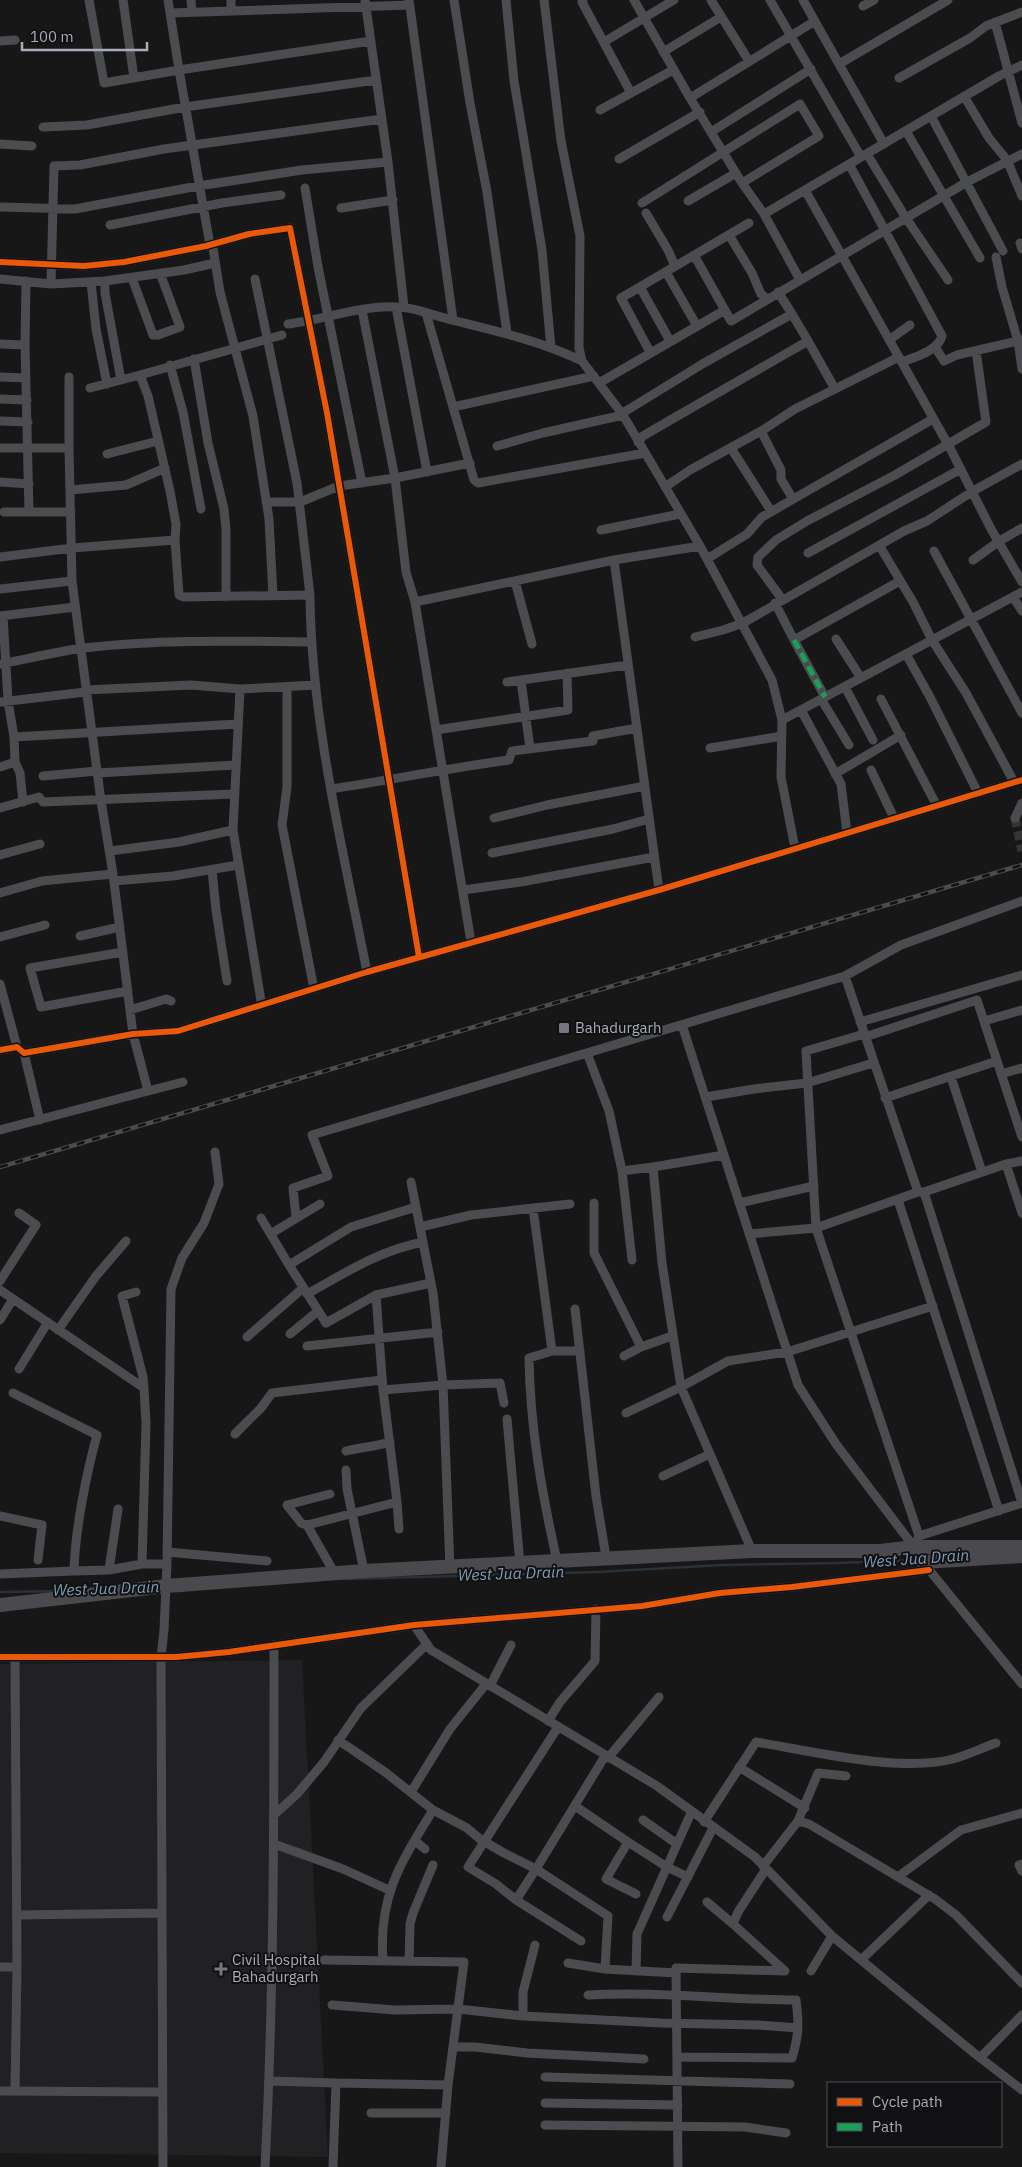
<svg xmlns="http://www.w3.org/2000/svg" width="1022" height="2167" viewBox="0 0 1022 2167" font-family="'IBM Plex Sans',sans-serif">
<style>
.built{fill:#212123}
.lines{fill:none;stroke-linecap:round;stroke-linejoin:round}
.stream{stroke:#2a3239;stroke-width:2.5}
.minor-tunnel{stroke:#343537;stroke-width:9;stroke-dasharray:9 4.5;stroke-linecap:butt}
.minor{stroke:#4b4c50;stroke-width:9}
.secondary{stroke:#4a4a4e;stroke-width:14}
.rail-casing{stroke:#4b4c4f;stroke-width:4.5}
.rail{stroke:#111113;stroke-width:2.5;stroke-dasharray:8;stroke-linecap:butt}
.quiet{stroke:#1a9f57;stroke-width:5;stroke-dasharray:10 5;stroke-linecap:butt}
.cycleway-casing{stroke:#111113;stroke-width:9}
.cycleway{stroke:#e8590c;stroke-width:6}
.poi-dot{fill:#757880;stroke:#111113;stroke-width:2}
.labels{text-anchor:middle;stroke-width:4;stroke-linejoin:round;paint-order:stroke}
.poi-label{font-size:15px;fill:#a8adb8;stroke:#111113;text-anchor:start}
.water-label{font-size:16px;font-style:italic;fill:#7f9bb3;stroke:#111113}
</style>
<rect width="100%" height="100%" fill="#171717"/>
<!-- built -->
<path class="built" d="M302 1660 328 2157 0 2153V1664Z"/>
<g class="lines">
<!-- stream -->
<path class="stream" d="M346 1579 597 1572 722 1565 839 1563 915 1560
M0 1592 61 1591"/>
<!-- minor-tunnel -->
<path class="minor-tunnel" d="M1015 818 1022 851"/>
<!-- minor -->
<path class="minor" d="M89 0 104 83 179 70 168 0
M123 0 134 78
M191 0 192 12
M231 0V11
M409 0 453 320
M454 0 470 103 487 192 507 333
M506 0 514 81 542 250 551 348
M544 0 561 141 580 236 579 348 582 361 623 415 700 546 772 680 782 720 781 777 795 848
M583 0 582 2 631 93
M634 0 690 98 742 183 764 214 800 280
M711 0 749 61
M770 0 861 157
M803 0 884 144
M863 6 874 0
M170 13 410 5
M995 22 1022 123
M0 41 15 40
M604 42 674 0
M663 52 721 17
M839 64 948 0
M899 78 970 38 986 26 1022 12
M964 96 989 138 1007 160 1022 196
M690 98 815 21
M600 110 673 70
M931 116 1003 251
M43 127 87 125 185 107 376 80
M906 131 980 258
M711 132 811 69
M0 144 32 146
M867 154 906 218 948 280
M619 159 700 112
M388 162 404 307
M849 164 942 336C938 351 915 357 902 362
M305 188 318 267 362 483
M805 190 950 448 991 529 1022 582
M688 201 736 173
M642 203 800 104 819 136 742 183
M0 207 75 209 198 186 302 170 388 162 365 0
M341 208 393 200
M646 213 668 250 675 266
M764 214 999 76 1022 65
M110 225 222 203 281 195
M729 235 752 273 761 294 767 299
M1020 243 1022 249
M694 255 731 321 967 182 1022 154
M996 257 1002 287 1018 341 1022 369
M0 262 84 266 124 262 206 246 249 234 290 228 327 413 419 957
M666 272 697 326
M132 278 153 335H158L180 327 160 273
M0 279 51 284 54 166 80 165 164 149 382 119
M255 279 297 483 310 595
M26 281 25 345 29 512
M105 281 184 270 215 263
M91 282 96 329 107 384
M51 284 105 281V293L121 380
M640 287 670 341
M396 307 427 472
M362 310 395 478 406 572 415 602 471 942
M426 313 474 480 478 483 645 453
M288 324C324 320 360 305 397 307 415 307 434 316 452 320 496 331 541 341 582 361
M889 340 910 325
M0 344 25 345
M935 347 944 361 957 355 1022 340
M650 352 621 298 749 223
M194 359 208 443 224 509 226 530V597
M170 365 183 412 201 509
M140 375 282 335
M0 377 26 378
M599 383 725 310
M90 388 140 375 148 396 170 491 176 524 175 540 179 595 183 597 310 595C311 720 343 850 367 972
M835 389 899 357
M0 399 27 400
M453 407 594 376
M621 414 704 363 792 314 778 292
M0 421 28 422
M761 431 781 470V479L793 499
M638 442 643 436 667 422 808 341 792 314
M497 446 543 433 623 415
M0 448H69L72 581 101 801 113 874 42 881 0 893
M69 448V377
M731 448 771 511
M107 454 158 441
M0 482 29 484
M665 487 690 470 763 430 795 409 835 389 808 341
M70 490 126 485 165 468
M266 502H300L339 486 395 478 470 463
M4 512H71
M601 530 680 514
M879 545 913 602 932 640 966 693 1014 782
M934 551 1022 713
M808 553 961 469
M0 557 72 548 175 540
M707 559 747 534 762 517 933 419
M614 560 659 890
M973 560 998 542 1022 528
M515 581 532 644
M0 589 72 581
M273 596 269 519 253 416 220 292 213 248 210 245 179 70 371 41
M1013 597 1022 611
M782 599 757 565 758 557 776 540 807 521 895 475 986 422 976 351
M415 602 614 560 700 546
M775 603 794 640 900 581
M0 616 75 607
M3 616 8 701 14 737
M695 637 723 630 743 623 904 531 927 521 973 491 1022 464
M836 639 861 678
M794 640 825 697
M906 654 930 697 978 793
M0 664C27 659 55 652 83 648 159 639 236 641 312 642
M521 680 530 749
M507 682 628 665
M287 687V787L282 825 314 989
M845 687 873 740
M240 689 233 830 261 1001
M86 690 191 685 240 689 316 685
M821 699 849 745
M881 699 937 806
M0 702 86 692
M801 710 841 784 847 833
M782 720 1022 592
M436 730 568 710 567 673
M710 748 782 736
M15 762 20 773 23 802
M0 767 15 762 14 737 238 724
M871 770 894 818
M98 773 235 765
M835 774 901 735
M43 776 97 771
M331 789C391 780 449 768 509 760L512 751 593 741V736L637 728
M0 808 39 797 43 802 234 794
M494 818 547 805 645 786
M1015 818 1022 803
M110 851 179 842 233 830
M492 853 613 829 649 819
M0 855 40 844
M212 870 216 910 227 981
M114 881 173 876 238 865
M463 890 521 882 654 857
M80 936 120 927
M0 937 45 925
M123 952 30 968 41 1007 128 991
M845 976 918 1192
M0 984 17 1047
M130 1010 166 999 171 1001
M984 1021 1022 1010
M860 1022 1022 975
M682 1025 798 1385 836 1444 914 1547 919 1536 1022 1503
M864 1034 806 1051 816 1228 919 1536
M865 1037 977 1000 1022 1137
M0 1050 17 1047 24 1053 133 1034 178 1031 367 972 659 890 1022 780
M24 1053 40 1120
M587 1053 609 1111 622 1171 632 1260
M1001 1074 1022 1068
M951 1077 982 1172
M148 1091 183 1082
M706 1097 754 1089 807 1083 873 1063
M885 1098 997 1061
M0 1130 148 1091 133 1034 113 874
M724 1155 653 1167 662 1263 681 1387 752 1551
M1006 1164 1022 1213
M622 1171 653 1167
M411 1182 433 1293 443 1385 450 1568
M924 1192 1022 1503
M898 1200 999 1511
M594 1203V1253L641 1347 672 1336
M739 1203 814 1186
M416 1207 351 1227 289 1265 326 1323 376 1295 431 1283
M533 1208 552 1351
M296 1217 293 1188 328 1176 312 1135 845 976 901 945 1022 901
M261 1218 289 1265
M420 1227 471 1215 570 1204
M272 1233 320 1204
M749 1234 816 1228 918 1192H924L1006 1164 1022 1161
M0 1281 36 1225 19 1213
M0 1290 144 1388 146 1424 142 1564
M136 1292 122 1296 143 1377 144 1388
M307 1294C347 1272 378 1251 423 1242
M575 1309 596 1496 606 1557
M0 1320 13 1299
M58 1330 96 1276 126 1241
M290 1334 318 1311
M247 1337 303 1288
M307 1346 438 1332
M624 1356 641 1347
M19 1369 48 1322
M383 1390 443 1385 500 1383 504 1403
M13 1393 97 1435C86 1475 75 1531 74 1571L109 1570
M626 1413 681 1387 728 1361 787 1352 933 1306
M507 1419 520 1564
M235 1434 261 1408 272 1393 382 1380
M346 1451C361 1447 375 1447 390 1442
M346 1470 347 1489 364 1571
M663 1476 710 1454
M397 1502 399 1529
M118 1509 109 1570 142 1564H167L164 1630 161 1657 163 2167
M0 1516 42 1525 38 1560
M307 1525 301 1523 287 1505 330 1494
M167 1552 267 1561
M557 1561C542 1494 530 1427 529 1358L552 1351H580
M167 1564 171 1289 182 1258 204 1223 219 1184 215 1152
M926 1566 1022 1684
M0 1574 74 1571
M335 1574 307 1525 397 1502 383 1390 376 1295
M414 1625 431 1650 657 1786 755 1857 832 1936 974 2053 1022 2090
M0 1657H176L229 1652 414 1625 642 1606 720 1593 792 1587 929 1570
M490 1686 511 1645
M548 1721 560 1702 595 1661 596 1609
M338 1740 385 1772 433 1810 467 1828 480 1839 504 1853 536 1869 516 1900 581 1941
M605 1756 536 1869 608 1916 605 1969 676 1973
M608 1758 659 1697
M739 1767 805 1808
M411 1792 450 1729 486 1684
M575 1806 628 1842 606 1879 636 1894
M274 1815 297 1794 324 1762 361 1708 427 1644
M643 1820 677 1844
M798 1821 809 1824 935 1899 956 1915 1022 1983
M704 1822 756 1742C811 1751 900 1773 953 1759 967 1755 982 1748 996 1743
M415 1841 425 1849
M628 1842 667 1867 688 1877
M274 1844 343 1869 389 1890
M1022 1864 1019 1865 1022 1871
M763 1866 798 1821 818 1773 846 1776
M899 1876 961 1830 1022 1813
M516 1900 496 1884 468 1867 558 1727
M707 1902 733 1924
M17 1915 162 1913
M667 1917 713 1828
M324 1960 464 1962 448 2085
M861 1960 929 1895
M383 1961C378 1896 401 1862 433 1810
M409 1961 410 1924 413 1913 433 1865
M568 1963 605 1969
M0 1967H17
M636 1971 637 1934 691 1813
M811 1971 832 1936
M588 1995C657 1991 727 2000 796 2000 799 2023 799 2035 792 2058L677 2057
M332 2005 395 2010 458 2009 523 2016 661 2023 758 2025 798 2028
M523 2016V1992L535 1945
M454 2047H475L527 2053 644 2059
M980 2058 1022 2015
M545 2077 790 2084
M270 2081 336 2083
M0 2091 162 2092
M15 2091 17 1967 15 1657
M545 2103 678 2105
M371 2113H446
M545 2125 745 2127 786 2133
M265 2167C274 1993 274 1819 274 1645
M333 2167 336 2083 448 2085 441 2167
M678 2167 676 1968 785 1971 733 1924 738 1912 766 1869"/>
<!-- secondary -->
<path class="secondary" d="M914 1547 923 1562 1022 1556
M0 1605 167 1586 364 1571 752 1551H880L914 1547H1022"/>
<!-- rail casing -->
<g class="rail-casing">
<path id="rail" d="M0 1167 1022 865"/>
</g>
<!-- rail -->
<use href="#rail" class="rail"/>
<!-- quiet -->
<path class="quiet" d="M794 640 825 697"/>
<!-- cycleway casing -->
<g class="cycleway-casing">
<path id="cycleway" d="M0 262 84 266 124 262 206 246 249 234 290 228 327 413 419 957
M0 1050 17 1047 24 1053 133 1034 178 1031 367 972 659 890 1022 780
M0 1657H176L229 1652 414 1625 642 1606 720 1593 792 1587 929 1570"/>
</g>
<!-- cycleway -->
<use href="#cycleway" class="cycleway"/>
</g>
<!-- markers -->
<g class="poi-dot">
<rect x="558" y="1022" width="12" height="12" rx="2.5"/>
<path d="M218.5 1961.5h5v5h5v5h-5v5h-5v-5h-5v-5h5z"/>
</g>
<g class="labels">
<!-- poi labels -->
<g class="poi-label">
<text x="575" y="1033">Bahadurgarh</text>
<text x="232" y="1965">Civil Hospital<tspan x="232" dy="17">Bahadurgarh</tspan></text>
</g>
<!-- water labels -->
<g class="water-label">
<text transform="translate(916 1558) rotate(-4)" y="6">West Jua Drain</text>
<text transform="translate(511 1573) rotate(-2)" y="6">West Jua Drain</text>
<text transform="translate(106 1588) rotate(-2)" y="6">West Jua Drain</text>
</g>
</g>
<!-- legend -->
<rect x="827" y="2082" width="175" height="65" fill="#111113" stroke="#4d4f55"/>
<rect x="837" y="2098" width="25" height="8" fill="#e8590c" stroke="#4d4f55"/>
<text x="872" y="2107" font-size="15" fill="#a8adb8">Cycle path</text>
<rect x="837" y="2123" width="25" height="8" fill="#1a9f57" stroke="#4d4f55"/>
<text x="872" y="2132" font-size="15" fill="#a8adb8">Path</text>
<!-- scale -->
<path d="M22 42v8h125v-8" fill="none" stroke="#a8adb8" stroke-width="2.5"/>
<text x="30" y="42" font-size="15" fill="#a8adb8" stroke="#111113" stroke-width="4" paint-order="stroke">100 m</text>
</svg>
